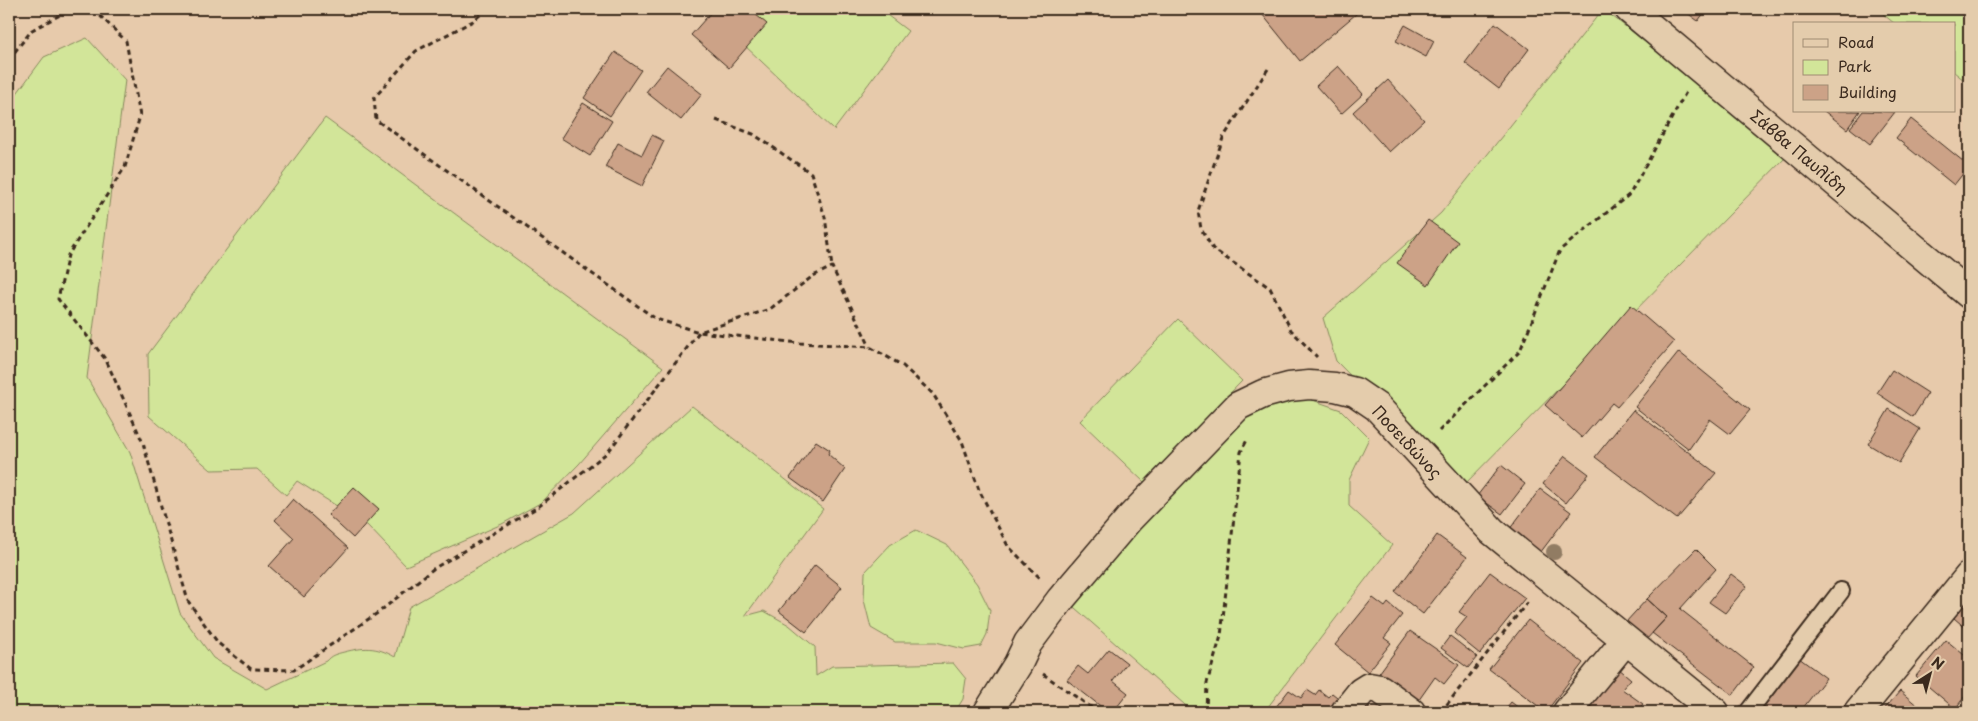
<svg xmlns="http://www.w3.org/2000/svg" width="1978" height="721" viewBox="0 0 1978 721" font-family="'Playpen Sans',sans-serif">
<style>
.green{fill:#d2e599;stroke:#86885c}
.building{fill:#cca287;stroke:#3b2a1e}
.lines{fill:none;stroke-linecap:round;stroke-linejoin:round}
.lane-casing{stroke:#3b2a1e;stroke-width:20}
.street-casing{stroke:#3b2a1e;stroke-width:31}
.secondary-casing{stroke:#3b2a1e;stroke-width:31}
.path{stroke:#3b2a1e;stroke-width:3;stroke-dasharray:5 4;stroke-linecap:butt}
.lane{stroke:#e4ccac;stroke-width:16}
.street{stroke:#e4ccac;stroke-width:28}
.secondary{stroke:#e4ccac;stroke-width:28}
.tree{fill:#917c64}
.labels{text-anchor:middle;stroke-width:4;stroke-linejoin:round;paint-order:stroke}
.street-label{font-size:16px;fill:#3b2a1e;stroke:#e4ccac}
</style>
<rect width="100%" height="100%" fill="#e7caab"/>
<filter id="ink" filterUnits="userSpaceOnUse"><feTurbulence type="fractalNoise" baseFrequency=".02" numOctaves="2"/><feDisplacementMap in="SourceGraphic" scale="10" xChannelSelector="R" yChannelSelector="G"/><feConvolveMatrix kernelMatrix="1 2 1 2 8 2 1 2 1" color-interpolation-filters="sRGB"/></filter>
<g filter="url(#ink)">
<!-- green -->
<path class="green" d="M706 9H879L908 31 834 130Z
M1603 9 1789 154 1461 488 1336 361 1323 318 1441 213Z
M1877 9H1969V84L1954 72V24H1895Z
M87 38 125 80 87 378 130 452 180 613 213 658 267 689 326 661C331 655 336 654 344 652 364 647 376 646 395 657L409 607 574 513 692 406 823 509 745 616 764 611 789 625 815 647 816 676 832 666 953 663 966 679 963 699 955 712H9V104L44 57Z
M325 118 663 367 579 464 542 502 502 524 406 566 367 525 297 481 286 495 257 469 211 470 149 416 148 354Z
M1178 319 1242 381 1144 482 1080 421Z
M1307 398 1341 410 1369 438 1349 480V506L1392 545 1264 712H1193L1075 608 1062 600 1253 405Z
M916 530 947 545 977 584 990 610 987 634 981 646 964 649 936 642H895L871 628 864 600 865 572 890 545Z"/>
<!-- building -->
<path class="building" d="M714 9H749L767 24 729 68 691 35Z
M1258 9H1362L1300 61Z
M1682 9H1707L1698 21Z
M1495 23 1529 49 1499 89 1465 63Z
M1405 25 1434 41 1426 57 1396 41Z
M615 52 641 70 610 116 584 98Z
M667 66 702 94 681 120 646 92Z
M1338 66 1363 94 1341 114 1316 86Z
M1388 80 1424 120 1389 152 1353 112Z
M583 103 612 121 590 156 561 138Z
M1824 111H1860L1847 129Z
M1863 111 1895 112 1870 144 1850 128Z
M1911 119 1969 166 1954 185 1896 138Z
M652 135 664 141 642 186 605 167 618 143 642 155Z
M1428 220 1458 242 1428 285 1397 263Z
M1631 305 1674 342 1617 407 1612 403 1582 438 1545 405Z
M1679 352 1750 410 1730 434 1710 419 1689 449 1635 407Z
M1892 370 1928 393 1913 417 1877 393Z
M1889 409 1920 429 1899 463 1868 444Z
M1633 410 1716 473 1677 519 1595 457Z
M816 441 830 450 828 454 845 469 823 502 790 478Z
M1565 456 1589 474 1566 503 1543 484Z
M1501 465 1525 484 1502 514 1477 496Z
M354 487 379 509 353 538 328 515Z
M1540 489 1571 512 1540 553 1509 530Z
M293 499 348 548 304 597 269 566 294 538 275 520Z
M1437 535 1467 557 1423 614 1395 592Z
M1696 549 1716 569 1680 609 1754 667 1733 695 1652 633 1667 617 1647 599Z
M815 565 842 587 806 632 779 611Z
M1490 572 1525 598 1480 654 1454 633 1467 617 1459 612Z
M1731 574 1747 586 1725 613 1709 602Z
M1373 598 1385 607 1388 603 1402 615 1384 638 1391 643 1368 672 1335 645Z
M1647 599 1667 617 1645 641 1625 623Z
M1969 599V631L1954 618Z
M1528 620 1583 663 1546 712 1489 669Z
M1410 631 1459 665 1444 684 1435 677 1416 704 1377 676Z
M1450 636 1477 657 1468 668 1441 648Z
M1946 640 1969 659V691L1955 709 1916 676Z
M1109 649 1127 663 1113 681 1128 693 1113 712H1108L1067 680 1078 666 1088 674Z
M1795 655 1826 678 1800 712H1751Z
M1618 668 1631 679 1622 689 1643 704 1640 707 1647 712H1581Z
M1289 690 1301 698 1307 690 1315 695 1319 690 1328 697 1332 693 1342 701 1333 712H1272Z
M1900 691 1925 712H1882Z
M1361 702 1373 712H1353Z
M1511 702 1524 712H1503Z"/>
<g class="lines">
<!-- lane casing -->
<g class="lane-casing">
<path id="lane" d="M1748 712 1841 591"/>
</g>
<!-- street casing -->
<g class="street-casing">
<path id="street" d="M1629 9 1969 294
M988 712 1018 664 1028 643 1061 599 1129 519 1238 406 1263 394 1289 387 1309 385 1335 387 1355 392 1377 407 1492 531 1715 712
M1345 712 1361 692 1369 687 1380 689 1411 712
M1567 712 1625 641"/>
</g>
<!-- secondary casing -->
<g class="secondary-casing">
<path id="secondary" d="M1858 712 1969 576"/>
</g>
<!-- path -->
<path class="path" d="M93 9 126 41 140 116 125 167 68 255 58 299 106 360 143 443 188 601 218 643 251 669 294 670 379 612 433 569 538 507 608 452 699 332 770 309 813 276 832 267 870 347
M487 9 473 21 416 51 374 98 376 120 656 319 699 332 800 343 870 347 903 366 933 394 962 441 979 490 1008 546 1041 579
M9 59 32 30 71 9
M1268 69 1223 138 1198 211 1201 229 1213 249 1270 288 1291 330 1317 357
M716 120 753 134 811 173 825 217 832 267
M1439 431 1520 351 1560 250 1630 194 1686 92
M1043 674 1098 712
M1206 712 1207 683 1221 636 1241 452 1247 440
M1441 712 1530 599"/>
<!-- lane -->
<use href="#lane" class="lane"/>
<!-- street -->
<use href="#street" class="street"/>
<!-- secondary -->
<use href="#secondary" class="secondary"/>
</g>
<!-- trees -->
<circle class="tree" cx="1554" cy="552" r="8"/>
</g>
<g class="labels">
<!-- street labels -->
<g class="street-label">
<text transform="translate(1799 152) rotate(40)" y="6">Σάββα Παυλίδη</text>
<text transform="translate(1407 442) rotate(47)" y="6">Ποσειδώνος</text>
</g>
</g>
<!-- margin -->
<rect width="1978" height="721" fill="none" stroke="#e4ccac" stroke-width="30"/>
<rect x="15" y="15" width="1948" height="691" fill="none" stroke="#3b2a1e" stroke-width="2" filter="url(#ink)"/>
<!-- legend -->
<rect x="1793" y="22" width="162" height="90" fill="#e4ccac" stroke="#a08b73"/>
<rect x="1803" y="39" width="25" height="8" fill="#e4ccac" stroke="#a08b73"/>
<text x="1838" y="48" font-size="15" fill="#3b2a1e">Road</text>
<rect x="1803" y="60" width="25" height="15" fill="#d2e599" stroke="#a08b73"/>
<text x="1838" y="72" font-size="15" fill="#3b2a1e">Park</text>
<rect x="1803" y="85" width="25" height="15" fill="#cca287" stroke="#a08b73"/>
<text x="1838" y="98" font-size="15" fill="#3b2a1e">Building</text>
<!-- north arrow -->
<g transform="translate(1930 674) rotate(36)" stroke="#e4ccac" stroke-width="4" paint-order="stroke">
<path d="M0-4L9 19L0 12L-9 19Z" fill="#3b2a1e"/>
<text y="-8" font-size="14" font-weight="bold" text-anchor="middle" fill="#3b2a1e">N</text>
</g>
</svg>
